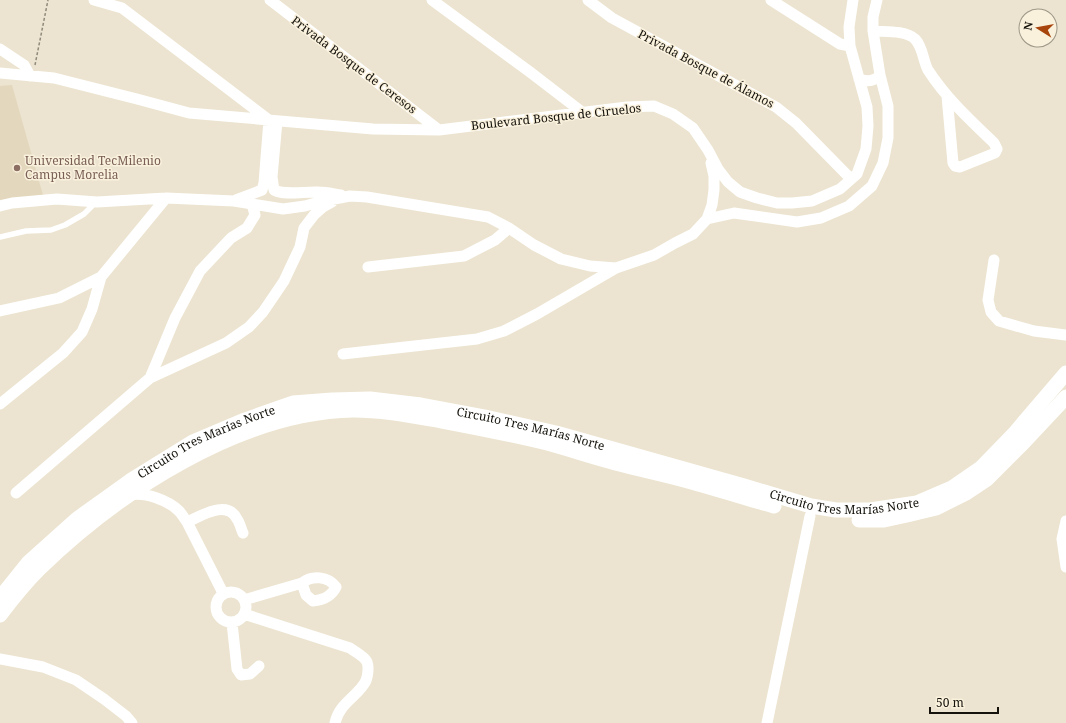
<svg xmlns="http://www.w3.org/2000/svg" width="1066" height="723" viewBox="0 0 1066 723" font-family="'Noto Serif',serif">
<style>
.built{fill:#e3d8bd}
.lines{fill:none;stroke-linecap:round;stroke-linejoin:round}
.path{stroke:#8f897b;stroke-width:1.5;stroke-dasharray:3 2;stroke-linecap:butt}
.lane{stroke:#fff;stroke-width:5.5}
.street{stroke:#fff;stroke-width:11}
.secondary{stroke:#fff;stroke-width:15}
.education-dot{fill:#8d6e63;stroke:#faf1dd;stroke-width:1.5}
.labels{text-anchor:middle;stroke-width:3;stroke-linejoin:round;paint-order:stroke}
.street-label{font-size:12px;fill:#14120b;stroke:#faf1dd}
.education-label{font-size:12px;fill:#785e54;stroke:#faf1dd;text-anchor:start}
</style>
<rect width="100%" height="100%" fill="#ece4d0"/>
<!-- built -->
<path class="built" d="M12 85 43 195 0 200V86Z"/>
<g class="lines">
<!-- path -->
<path class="path" d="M35 65 48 0"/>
<!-- lane -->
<path class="lane" d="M0 237 26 231 51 230 65 225 84 214 96 202"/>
<!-- street -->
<path class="street" d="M94 0 122 8 269 120
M270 0 439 130
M432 0 530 72 582 112
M588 0 612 18 776 107 796 123 851 179
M771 0 840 44 850 46
M873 31C885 32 905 30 915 39 923 47 923 61 928 70 946 98 970 120 994 143L997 149 995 153 960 167 955 166 953 163 947 96
M0 49 24 65 30 76
M0 73 54 78 137 99 189 113 373 129 439 130 627 107 654 106 673 114 693 128 708 150 718 169 728 182 740 192 757 198 777 203H792L812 201 840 189 857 174 866 149 868 126 867 107 850 46 849 27 853 0
M859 79C867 82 874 82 880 75
M277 121 272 177 274 190C286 196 305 191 319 192 326 192 334 194 341 195
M236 200 262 190 264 183 269 120
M0 206 12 203 57 199 97 202 166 198 234 201 283 209 305 206 319 202 350 196 367 197 488 217 509 228 534 245 561 259 590 266 616 268 654 255 675 243 693 234 707 219 712 205 714 190V176L711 163
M707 219 734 213 797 222 821 218 849 206 872 186 883 163 888 138V106L880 75 873 31V17L877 0
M994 260 988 300 991 312 999 321 1034 331 1066 335
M368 267 464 256 495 240 509 228
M0 311 59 298 101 277 166 198
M343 354 477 339 504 331 537 314 616 268
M150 378 175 318 200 271 231 238 247 228 255 215 252 204
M0 404 63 353 82 332 92 309 101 277
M16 493 150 378 226 343 249 327 263 312 284 281 300 247 304 228 314 215 323 207 332 202
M130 495C145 492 168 500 179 511 182 514 184 518 187 522L223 593
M1066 521 1062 539 1066 567
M187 522C201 516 227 499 237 519 240 523 241 529 243 533
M216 607a15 15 0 1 1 30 0a15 15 0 1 1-30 0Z
M244 600 302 583C312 575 328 576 336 587 331 597 323 600 313 601L306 595 302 583
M244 614 350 648C355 652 364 656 367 662 369 667 368 679 364 684 355 698 339 704 335 723
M232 623 237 669 241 675 250 674 259 666
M0 659 43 667 76 680 104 699 126 716 132 723
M767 723 810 516"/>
<!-- secondary -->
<g class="secondary">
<path d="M859 520H884L907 515 936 508 966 493 987 479 1023 443 1066 397"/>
<path id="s1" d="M0 598 29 562 77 519 130 481 193 442 245 420 293 403 332 400 370 399 421 405 485 417 556 433 744 486 811 506 836 510H870L917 503 952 488 981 468 1014 434 1066 373"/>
<path d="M0 615C12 599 25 583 39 569 118 492 240 412 353 410 383 410 413 416 442 421 479 428 515 435 551 444 569 449 587 455 605 460 632 468 660 473 688 481 717 489 746 498 774 506"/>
</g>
</g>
<!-- markers -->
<circle class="education-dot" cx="17" cy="168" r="4"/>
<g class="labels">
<!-- street labels -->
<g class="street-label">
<text transform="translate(354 65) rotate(37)" y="4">Privada Bosque de Ceresos</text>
<text transform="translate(706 69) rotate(28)" y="4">Privada Bosque de Álamos</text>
<text transform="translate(556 117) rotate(-6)" y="4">Boulevard Bosque de Ciruelos</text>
<text dy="4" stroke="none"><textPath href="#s1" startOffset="598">Circuito Tres Marías Norte</textPath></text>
<text dy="4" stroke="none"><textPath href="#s1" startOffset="262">Circuito Tres Marías Norte</textPath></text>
<text dy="4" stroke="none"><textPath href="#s1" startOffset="922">Circuito Tres Marías Norte</textPath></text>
</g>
<!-- education labels -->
<g class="education-label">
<text x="25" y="165">Universidad TecMilenio<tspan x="25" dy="14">Campus Morelia</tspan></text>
</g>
</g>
<!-- north arrow -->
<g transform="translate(1038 28) rotate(281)"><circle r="19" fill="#faf1dd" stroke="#9e9889"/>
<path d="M0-3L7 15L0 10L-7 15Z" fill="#a8450c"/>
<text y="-6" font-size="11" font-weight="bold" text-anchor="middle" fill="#14120b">N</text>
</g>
<!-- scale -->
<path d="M930 707v6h68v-6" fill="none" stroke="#14120b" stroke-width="2"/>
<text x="936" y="707" font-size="12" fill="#14120b" stroke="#faf1dd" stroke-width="3" paint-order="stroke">50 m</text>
</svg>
